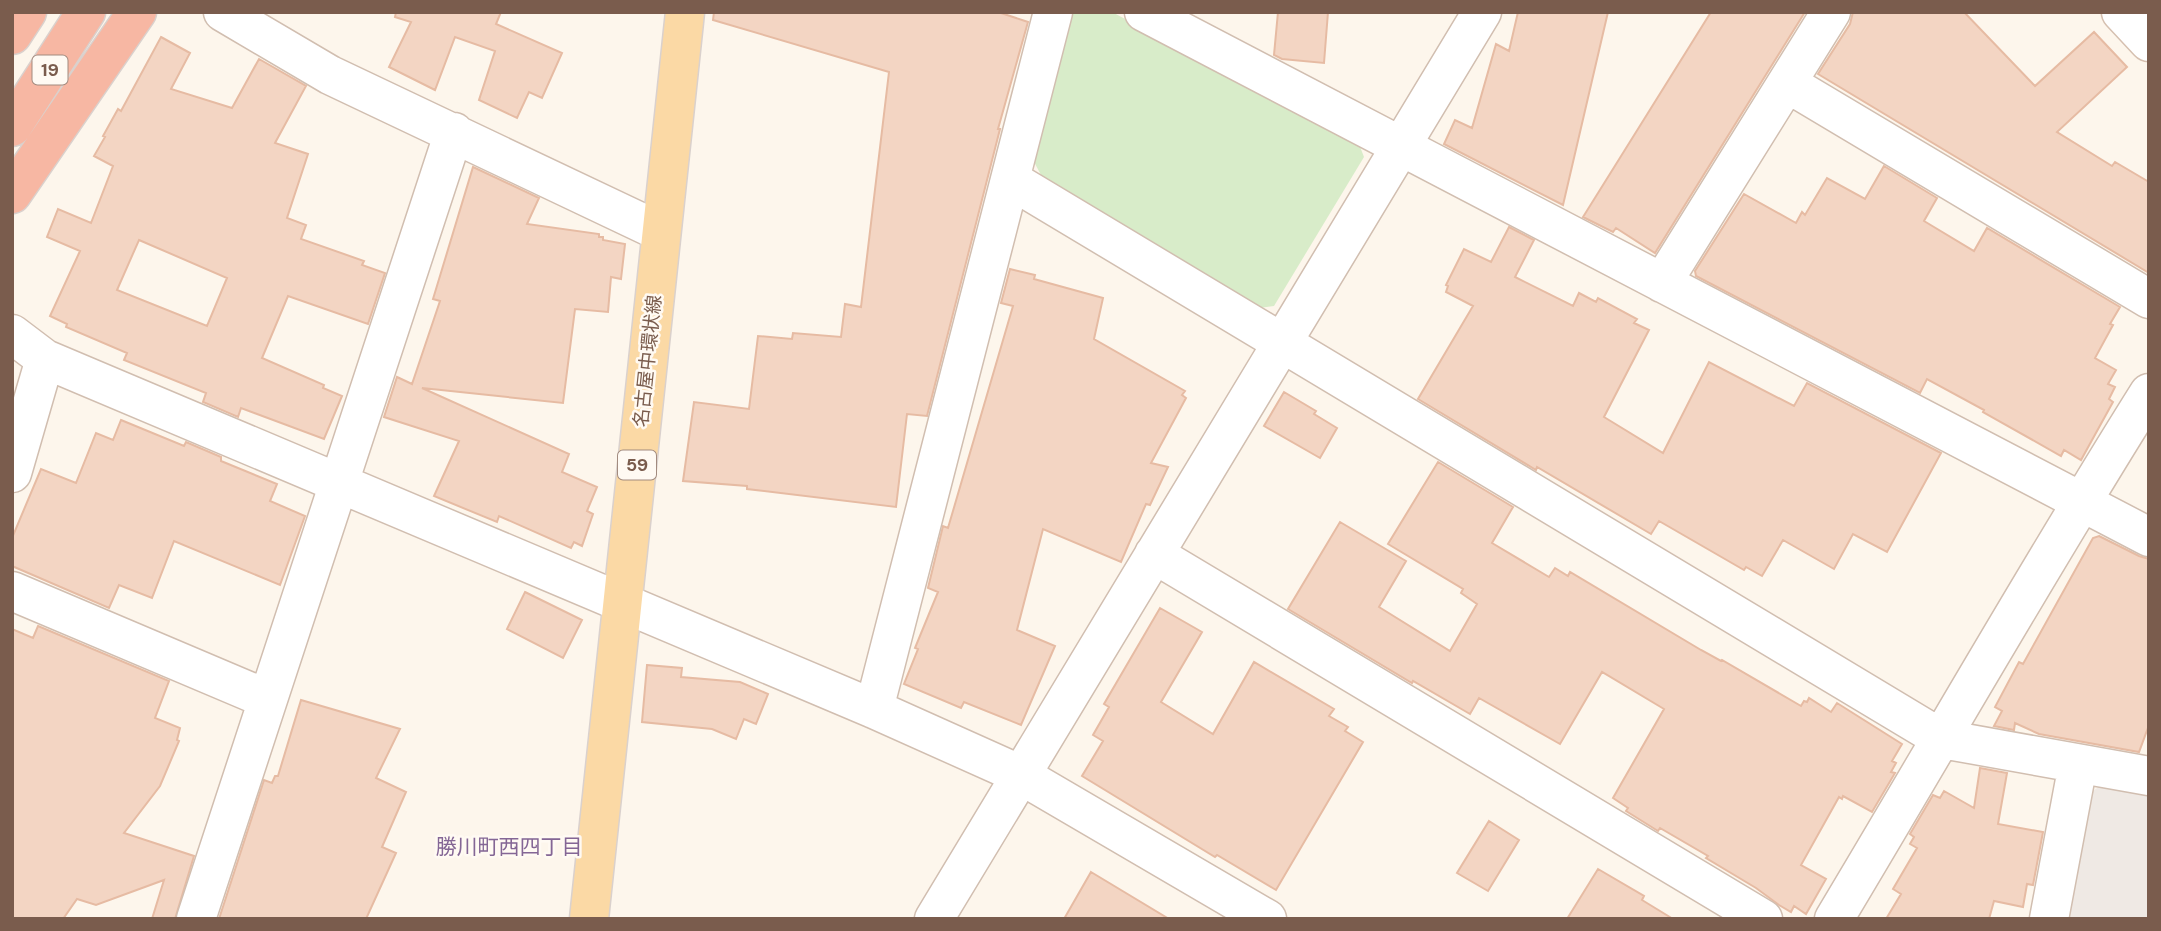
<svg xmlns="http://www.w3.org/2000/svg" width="2161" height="931" viewBox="0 0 2161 931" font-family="'DM Sans','Noto Sans JP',sans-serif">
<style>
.industrial{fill:#efe9e4}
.green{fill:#d8ecc9}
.building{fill:#f3d5c3;stroke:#e6bba3;stroke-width:2;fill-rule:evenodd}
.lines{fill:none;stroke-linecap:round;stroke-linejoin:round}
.street-casing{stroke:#d1beb0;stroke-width:41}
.secondary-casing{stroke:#d6c0b0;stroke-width:41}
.primary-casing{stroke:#dad1cd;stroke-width:41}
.highway-casing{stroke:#dad1cd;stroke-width:41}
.street{stroke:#fff;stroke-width:38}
.secondary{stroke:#fff;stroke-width:38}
.primary{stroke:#fbd9a5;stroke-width:38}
.highway{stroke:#f7b7a3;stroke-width:38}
.labels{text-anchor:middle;stroke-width:5;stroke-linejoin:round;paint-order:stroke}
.shield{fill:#fffaf3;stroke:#a28b7f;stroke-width:2}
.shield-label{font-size:18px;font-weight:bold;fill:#7a5c4d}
.street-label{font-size:19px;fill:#7a5c4d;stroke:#fffaf3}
.neighbourhood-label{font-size:21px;fill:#846695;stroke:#fffaf3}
</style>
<rect width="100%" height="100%" fill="#fdf6ec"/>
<!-- industrial -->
<path class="industrial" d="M2103 784 2149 792V919H2067L2090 793Z"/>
<!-- green -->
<path class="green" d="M1069 12H1112L1359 144 1364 157 1274 306 1259 308 1041 175 1033 160Z"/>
<!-- building -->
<path class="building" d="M396 12H501L496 24 562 53 542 98 529 92 517 118 479 100 495 51 455 37 435 90 389 67 411 22 395 17Z
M714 12H998L1028 22 998 129H1000L927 416 907 414 896 507 747 489V486L683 481 694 402 749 409 758 336 792 339 793 333 841 337 845 304 861 307 889 72 713 20Z
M1278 12H1328L1324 63 1282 59 1274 55Z
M1518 12H1608L1563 205 1444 144 1455 120 1472 128 1496 44 1509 51Z
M1711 12H1805L1655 253 1616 228 1613 232 1583 217Z
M1853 12H1964L2035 86 2094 32 2127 67 2057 132 2112 166 2115 162 2149 182V273L1818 74 1850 24Z
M161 37 190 53 171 89 232 108 259 59 306 86 275 143 308 154 287 218 306 225 301 239 364 261 362 265 385 273 368 324 288 296 262 358 324 385 323 388 342 396 324 439 241 408 238 417 203 402 206 393 124 360 127 353 66 327 67 324 50 316 80 251 47 237 58 209 91 223 113 166 94 156 105 137 103 136 118 109 121 111ZM139 240 227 278 207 326 117 290Z
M1884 166 1937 198 1924 221 1974 251 1987 228 2120 307 2110 324 2113 325 2095 358 2116 370 2108 384 2115 387 2109 399 2113 402 2081 460 2064 450 2061 456 1983 412 1984 410 1927 379 1920 393 1696 276 1695 271 1744 194 1796 223 1802 212 1805 215 1827 178 1865 199Z
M473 167 539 198 527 224 599 234V237H603V240L625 244 621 279 611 277 608 312 575 309 563 403 422 388 569 454 562 472 597 487 587 511 593 514 582 546 574 542 571 548 499 516 497 522 434 496 459 441 384 417 397 377 412 384 440 301 433 299Z
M1509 227 1534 240 1515 277 1573 306 1579 293 1596 302 1598 298 1637 319 1634 323 1649 330 1604 417 1663 453 1709 362 1794 406 1807 383 1941 453 1887 552 1853 534 1834 569 1783 540 1762 576 1746 567 1744 570 1659 521 1651 534 1537 467 1536 470 1418 399 1473 306 1446 292 1448 286 1446 285 1464 249 1491 262Z
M1010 269 1035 275 1034 279 1103 298 1094 339 1185 391 1182 395 1186 398 1151 463 1168 467 1150 505 1146 504 1121 562 1043 529 1017 630 1055 646 1021 725 964 702 961 708 904 684 918 649 915 648 938 592 928 588 943 526 948 528 1013 306 1001 303Z
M1284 392 1316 411 1314 414 1337 428 1320 458 1264 426Z
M121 420 184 446 186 442 221 457V461L277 484 270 501 305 516 280 585 174 541 152 598 119 585 109 608 12 566V538L41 469 76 483 96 433 113 440Z
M1438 462 1513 507 1492 543 1549 577 1555 568 1568 576 1570 572 1701 650 1721 661 1722 660 1801 706 1804 701 1807 702 1809 698 1831 712 1837 703 1902 744 1892 761 1896 763 1891 772 1895 773 1872 812 1843 796 1842 799 1839 797 1801 865 1826 879 1806 914 1794 906 1791 912 1779 905 1756 888 1706 858 1708 856 1660 828 1658 831 1626 811 1628 808 1613 798 1664 709 1602 672 1560 744 1479 698 1470 714 1413 681 1412 683 1288 609 1340 522 1406 561 1379 607 1450 651 1477 604 1461 593 1463 589 1388 544Z
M2099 536 2139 556 2149 559V725L2139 752 2039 734 2015 723 2014 730 1994 726 2002 711 1995 707 2019 662 2023 664 2093 538Z
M525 592 582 620 563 658 507 629Z
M1160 608 1202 632 1161 702 1213 734 1254 662 1334 709 1329 716 1348 727 1345 731 1363 742 1276 890 1217 855 1215 857 1082 776 1103 741 1093 735 1109 707 1104 704Z
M38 626 169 681 155 718 180 728 177 740 179 741 160 786 124 833 194 856 175 919H152L164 880 96 905 77 899 63 919H12V629L33 638Z
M647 665 682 668 681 677 740 682 768 694 756 724 744 719 736 739 712 729 642 722Z
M301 700 400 729 376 778 406 792 382 847 396 853 366 919H219L264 780 272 783 275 776H278Z
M1980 768 2007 773 1998 824 2043 832 2033 885 2027 884 2023 907 1994 901 1989 919H1886L1901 894 1893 889 1917 848 1910 844 1914 837 1910 834 1933 795 1940 798 1944 791 1974 808Z
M1489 821 1519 840 1488 891 1457 873Z
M1598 869 1644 896 1642 900 1673 919H1567Z
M1091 872 1169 919H1064Z"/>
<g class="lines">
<!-- street casing -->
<g class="street-casing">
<path id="street" d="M223 12 330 75 661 232
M1144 12 2149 537
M1787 83 2149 299
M1011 180 1942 739 2149 776
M1662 283 1831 12
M12 334 45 359 874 709 1019 774 1267 919
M12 473 45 359
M1154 554 1763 919
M12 591 267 699
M874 709 1053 12
M196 919 454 132
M934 919 1482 12
M1834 919C1939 744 2040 566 2149 393
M2049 919 2078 764"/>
</g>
<!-- secondary casing -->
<g class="secondary-casing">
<path id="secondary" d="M2121 12 2149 42"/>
</g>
<!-- primary casing -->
<g class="primary-casing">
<path id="primary" d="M589 919 685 12"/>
</g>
<!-- highway casing -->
<g class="highway-casing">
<path id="highway" d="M12 35 27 12
M12 127 86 12
M12 194 137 12"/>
</g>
<!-- street -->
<use href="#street" class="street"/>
<!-- secondary -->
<use href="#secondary" class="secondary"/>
<!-- primary -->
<use href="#primary" class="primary"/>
<!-- highway -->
<use href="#highway" class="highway"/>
</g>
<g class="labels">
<!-- shield labels -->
<g class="shield">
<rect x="32.5" y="55.5" width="35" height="29" rx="5"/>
<rect x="618" y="450.5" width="38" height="29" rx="5"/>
</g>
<g class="shield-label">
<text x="50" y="76">19</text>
<text x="637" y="471">59</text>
</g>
<!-- street labels -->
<g class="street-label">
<text transform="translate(647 361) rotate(-84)" y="7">名古屋中環状線</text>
</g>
<!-- neighbourhood labels -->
<g class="neighbourhood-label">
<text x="509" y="854">勝川町西四丁目</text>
</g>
</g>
<!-- border -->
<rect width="2161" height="931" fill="none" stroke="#7a5c4d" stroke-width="28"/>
</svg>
